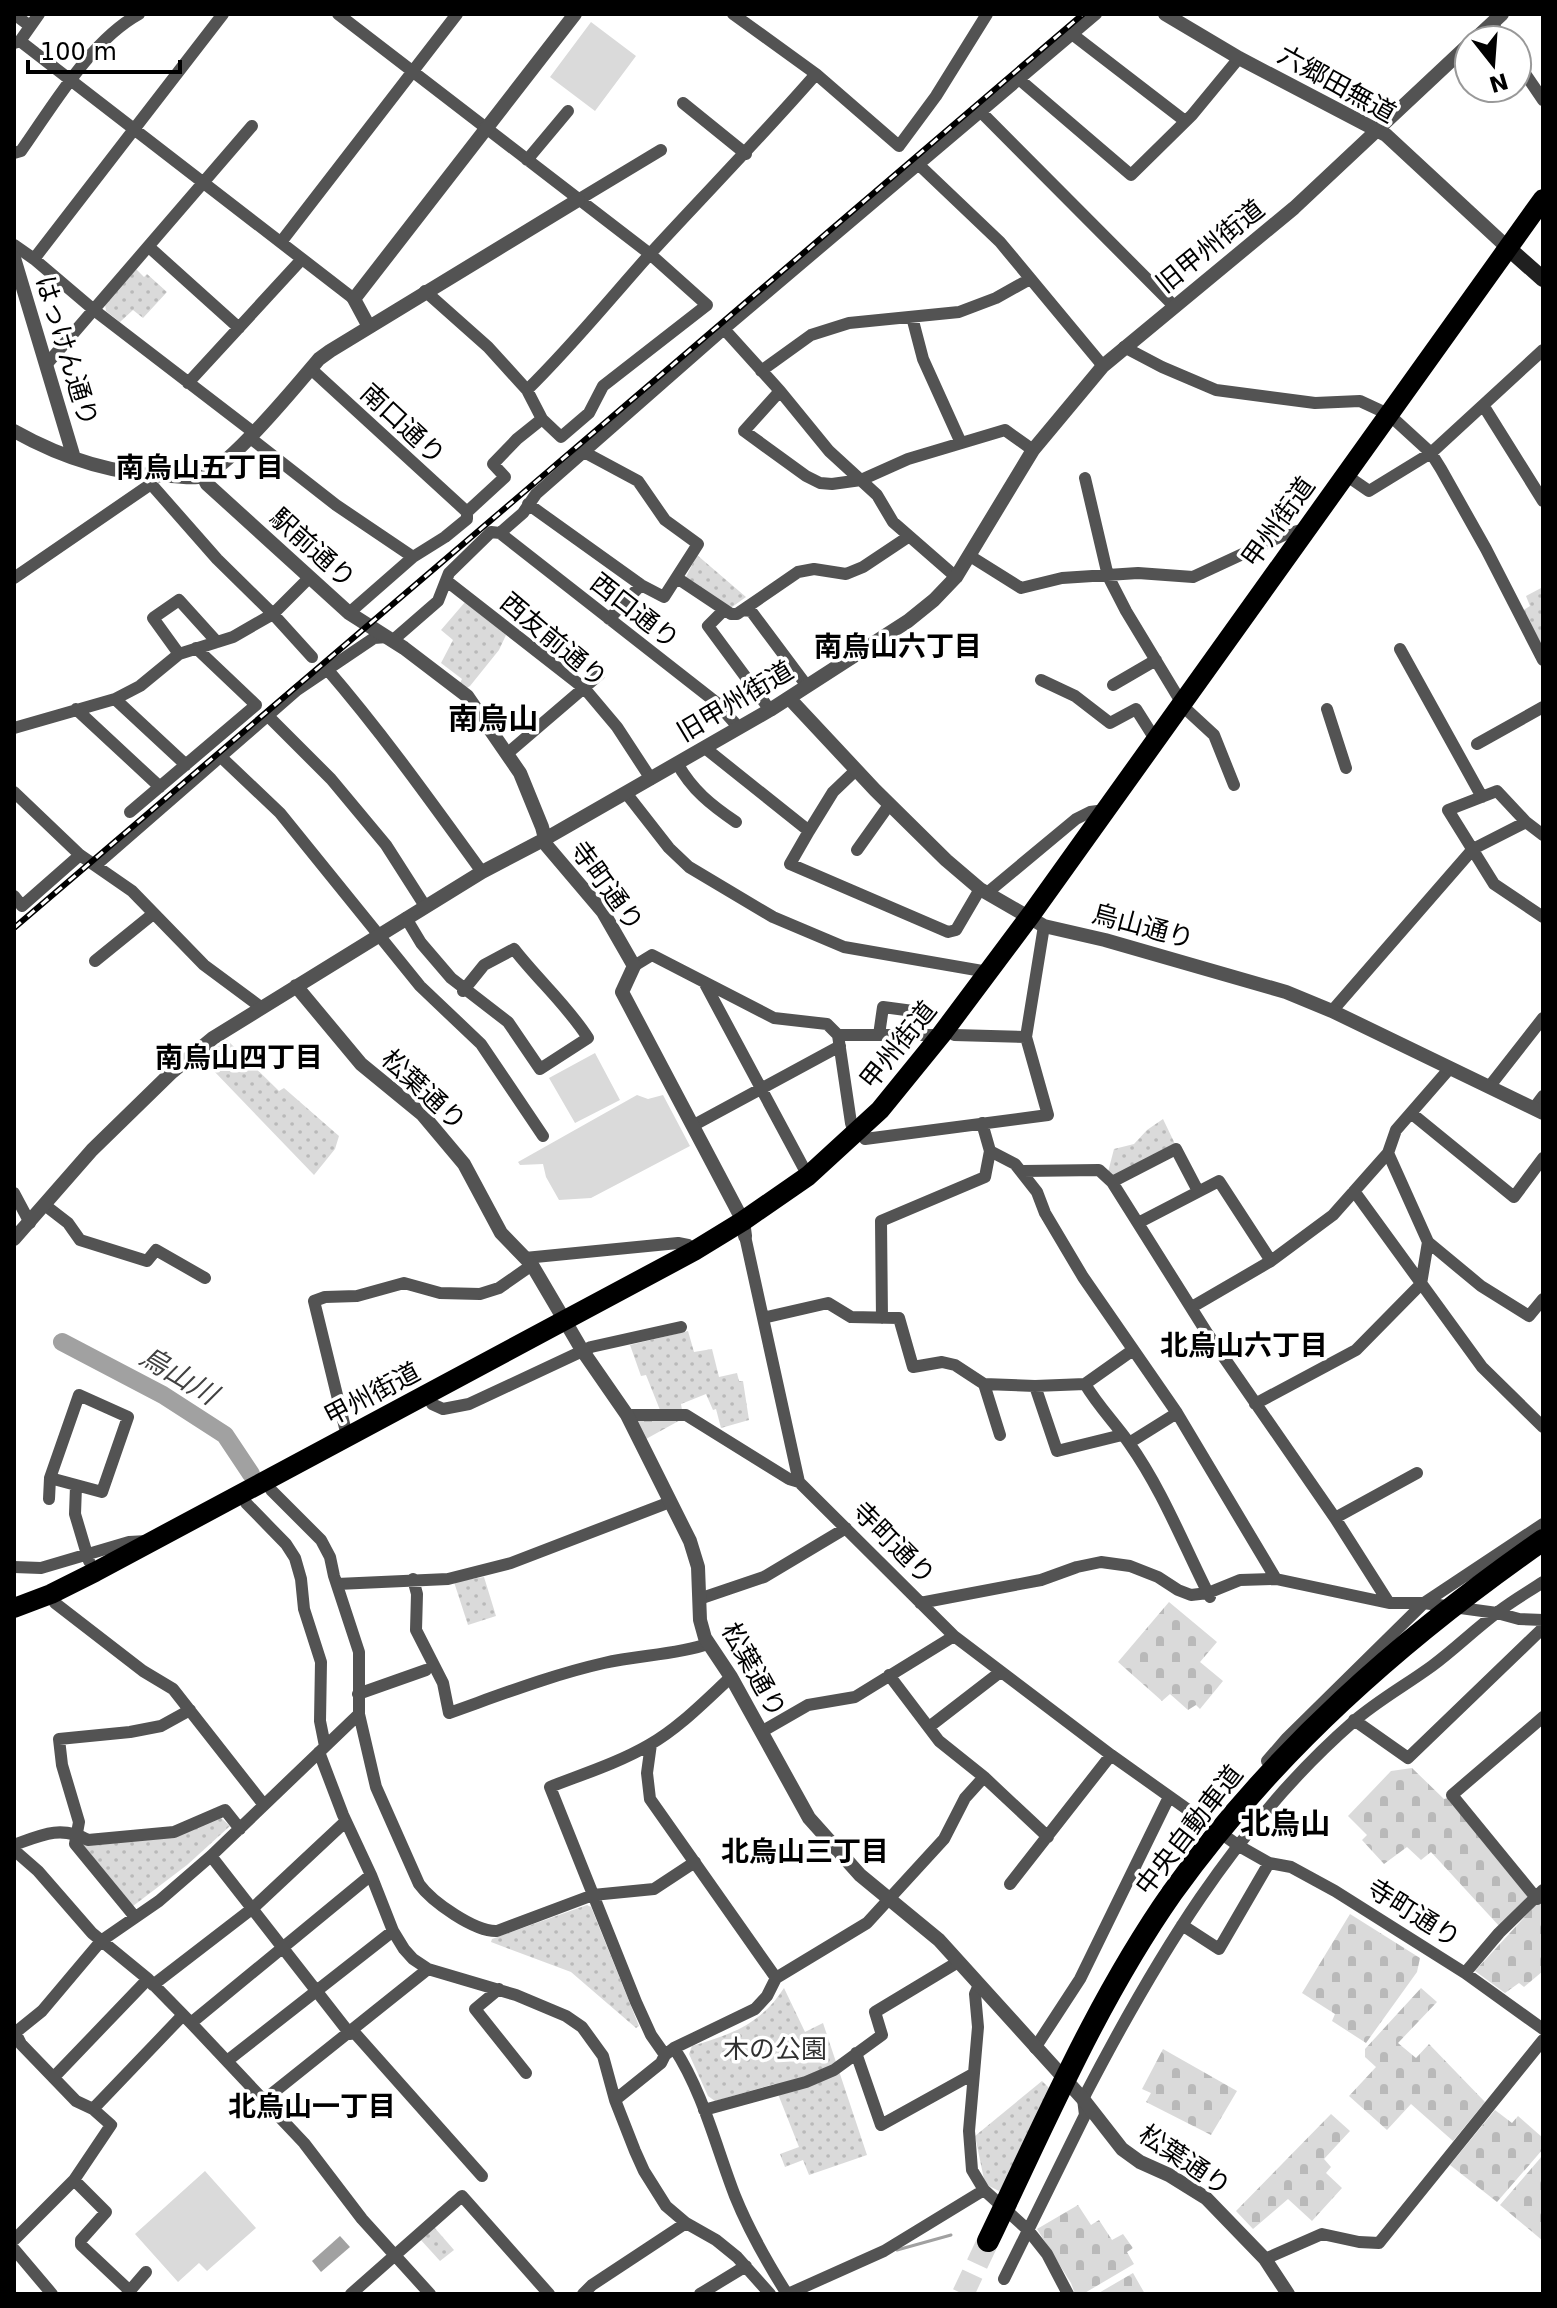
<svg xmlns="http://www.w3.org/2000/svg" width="1557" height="2308" viewBox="0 0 1557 2308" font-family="'DejaVu Sans','Noto Sans JP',sans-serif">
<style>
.grass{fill:#dadada}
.cemetery{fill:url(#cemetery-stones)}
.park{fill:url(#park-dots)}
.water{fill:#a1a1a1}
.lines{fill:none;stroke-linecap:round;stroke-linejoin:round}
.stream{stroke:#a1a1a1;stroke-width:3}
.river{stroke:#a1a1a1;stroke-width:18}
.motorway-tunnel{stroke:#d9d9d9;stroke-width:22;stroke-dasharray:22 11;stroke-linecap:butt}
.minor{stroke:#535353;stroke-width:12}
.tertiary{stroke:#535353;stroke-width:14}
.secondary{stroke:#202020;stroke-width:16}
.trunk{stroke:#000;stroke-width:20}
.motorway{stroke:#000;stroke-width:22}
.rail-casing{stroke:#000;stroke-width:6}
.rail{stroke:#fff;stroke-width:3;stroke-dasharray:9;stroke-linecap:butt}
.labels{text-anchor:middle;stroke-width:7;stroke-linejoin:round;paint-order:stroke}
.street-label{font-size:26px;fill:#000;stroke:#fff}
.park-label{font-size:26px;fill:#313131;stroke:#fff}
.neighbourhood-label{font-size:28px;font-weight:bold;fill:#000;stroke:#fff}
.water-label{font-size:28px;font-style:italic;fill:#424242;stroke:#fff}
.quarter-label{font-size:30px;font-weight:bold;fill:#000;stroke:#fff}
</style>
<defs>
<pattern id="cemetery-stones" width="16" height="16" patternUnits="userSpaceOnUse" patternTransform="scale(2)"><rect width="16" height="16" fill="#dadada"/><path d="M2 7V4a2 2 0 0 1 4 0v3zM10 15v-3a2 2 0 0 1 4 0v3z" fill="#b9b9b9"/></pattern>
<pattern id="park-dots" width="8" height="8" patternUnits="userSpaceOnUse" patternTransform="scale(2)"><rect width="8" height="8" fill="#dadada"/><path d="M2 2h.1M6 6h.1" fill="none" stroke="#b9b9b9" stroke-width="1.8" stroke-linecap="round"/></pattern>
</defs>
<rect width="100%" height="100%" fill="#fff"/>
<!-- grass -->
<path class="grass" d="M591 22 636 56 595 111 550 77Z
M595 1053 620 1100 575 1123 549 1078Z
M637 1095 648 1099 663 1095 690 1146 591 1198 559 1200 546 1177 543 1164 520 1165 518 1162Z
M205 2171 256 2228 207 2271 199 2263 178 2282 135 2234Z"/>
<!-- cemetery -->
<path class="cemetery" d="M684 1418 646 1439 634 1420Z
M1169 1602 1217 1642 1200 1662 1223 1681 1200 1709 1196 1705 1188 1710 1170 1694 1162 1701 1118 1662Z
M1412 1768 1444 1799 1448 1798 1531 1899 1500 1927 1431 1852 1421 1860 1407 1847 1384 1864 1362 1840 1367 1835 1348 1816 1391 1771Z
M1543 1897V1971L1524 1987 1519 1983 1505 1993 1475 1971Z
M1350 1914 1420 1958 1417 1972 1366 2043 1332 2021 1335 2014 1302 1993Z
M1421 1988 1437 2002 1398 2043 1416 2058 1429 2044 1485 2102 1453 2141 1411 2104 1387 2130 1349 2096 1376 2067 1365 2057V2049Z
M1163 2049 1237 2091 1211 2135 1146 2102 1151 2093 1142 2089Z
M1495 2110 1512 2123 1518 2116 1543 2138V2149L1497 2202 1450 2165Z
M1331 2114 1350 2131 1324 2159 1331 2167 1326 2173 1342 2188 1312 2221 1288 2199 1253 2229 1236 2211Z
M1543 2155V2241L1500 2205Z
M1078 2205 1091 2225 1099 2220 1112 2240 1123 2234 1133 2248 1127 2252 1134 2264 1083 2294H1075L1071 2283 1037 2229Z
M1133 2273 1145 2294H1097Z"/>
<!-- park -->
<path class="park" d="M136 269 144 277 147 274 167 292 143 318 133 310 120 322 106 311 105 304Z
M697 555 746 597 732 607H725L685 579Z
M1543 587V646L1522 611 1530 606 1526 596Z
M466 601 506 635 499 650 470 686 465 689 459 685 462 679 441 663 453 640 441 630Z
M227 1040 279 1091 284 1088 339 1136 335 1149 314 1175 212 1069 217 1064 208 1054Z
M1163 1119 1176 1146 1115 1178 1108 1172 1114 1149 1134 1144 1147 1130Z
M688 1331 694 1352 712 1349 719 1377 737 1373 739 1381H743L749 1420 721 1428 716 1409 713 1410 706 1394 681 1404 682 1410H660L646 1375 641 1376 630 1345Z
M484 1577 496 1616 468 1625 454 1582Z
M221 1818 230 1826 187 1865 133 1906 78 1843Z
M587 1905 591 1907 639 2026 636 2028 571 1972 491 1942 492 1939Z
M784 1988 805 2032 823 2023 867 2155 809 2175 803 2160 785 2167 780 2154 799 2147 774 2084 715 2101 708 2096 689 2054 692 2046C732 2034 760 2025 784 1988Z
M1042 2081 1050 2089 1001 2192 985 2184 975 2136Z
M434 2227 454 2250 440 2261 420 2239Z"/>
<!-- water -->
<path class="water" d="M340 2236 350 2247 321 2272 312 2261Z"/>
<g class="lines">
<!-- stream -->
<path class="stream" d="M897 2250 951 2235"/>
<!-- river -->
<path class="river" d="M62 1342 163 1395 225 1435 251 1474"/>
<!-- motorway-tunnel -->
<path class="motorway-tunnel" d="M963 2294 988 2241"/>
<!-- minor -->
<path class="minor" d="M14 14 30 26
M338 14 650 254 707 305 603 386 589 413 561 437 542 419 527 390 488 347 425 291
M733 14 816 74 899 146 936 96 987 14
M1492 23 1503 40
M1072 34 1185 121
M20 41 354 299
M14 43 20 41 39 14
M1517 62 1543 100
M1020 80 1131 175 1192 115 1239 58
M683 103 746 154
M980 111 1174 306
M14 153 21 151C53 106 90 41 139 14
M527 160 568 111
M917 163 1000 242 1103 366
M578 200 661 150
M281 242 457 14
M14 245 34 259 223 14
M149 247 239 328
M34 259 94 310 253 432
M912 317 923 359 961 443
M724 329 780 391 829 451 877 495 893 522 956 577
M1124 347 1162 367 1216 390 1315 403 1360 401 1388 414
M46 365 252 126
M311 369 467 512
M761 371 811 335 849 323 959 312 996 298 1030 279
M188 383 302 259
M527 390C571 347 609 300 650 254 705 194 762 136 816 74
M780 391 744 431 806 476 820 483 832 484 861 480 908 459 1005 430 1033 450
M1483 405 1543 501
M1396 421 1431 453 1441 469 1486 549 1543 660
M249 437 336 505 413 557
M152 476 151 484 217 559 273 614 312 657
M1085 478 1108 576 1126 611 1181 702
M1353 480 1369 491 1431 453 1543 350
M528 504 641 585 664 597 698 544 665 520 638 481 584 452
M500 533 717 703 739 728
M970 556 1021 588 1062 578 1138 573 1193 577 1286 534 1305 529
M14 578 151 484
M677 578 731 614H737L798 572 814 569 846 574 863 567 908 537
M448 582 585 689 617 727 651 779
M724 610 708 626 770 710
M743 610 751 611 807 686
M349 613 413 557 445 537 467 519V512L505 477 493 464 517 439 542 419
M609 619 641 585
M392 641 438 601 449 573 491 532 500 533 523 513 536 494 724 329 1096 14
M1400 649 1482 797
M179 654 153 618 179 600 217 642
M327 669C383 734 432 803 482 872
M1041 680 1075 696 1110 723 1136 709 1155 739
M1113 685 1156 660
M115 699 186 765
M76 709 160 787
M1327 709 1346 768
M1188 711 1214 735 1234 785
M268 716 331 779 386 845 425 906
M14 728 115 699 140 686 179 654 233 637 273 614 309 578
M1477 744 1543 707
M705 748 809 831 833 792 856 770
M508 753 599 675
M221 757 280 813 420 986 481 1044 543 1136
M677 763C692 790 711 805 736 822
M14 792 80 855 132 891 204 965 262 1008
M626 793 669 848 689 867 773 917 844 947 988 972
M130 812 256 705 196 648
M809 831 790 864 948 932 956 930 980 889
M1543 835 1526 822 1497 791 1448 810 1494 884 1543 917
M857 850 889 805
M96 865 297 690 374 638 387 637
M987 893 1076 819 1090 812 1105 810
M14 896 22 906 80 855
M406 918 421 943 451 978 508 1022 540 1069 588 1038C567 1005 538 980 514 949L484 965 463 991
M95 961 153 914
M634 966 652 955 774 1018 827 1024 838 1035 851 1123 854 1133
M704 982 808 1176
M1332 1011 1473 849 1526 822
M838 1035H941
M879 1035 883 1007 928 1013
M954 1035 1026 1037
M1450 1068 1396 1130 1388 1153 1428 1242 1481 1286 1529 1316 1543 1299
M1489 1087 1543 1018
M1534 1108 1543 1096
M1411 1113 1514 1197 1543 1158
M982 1123 990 1151 1015 1164 1037 1192 1045 1213 1083 1277 1177 1413 1276 1579
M694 1125 840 1046
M865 1139 1048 1115 1026 1037 1044 926
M1023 1171 1099 1170 1112 1182 1207 1333 1335 1518 1389 1603
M1112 1182 1176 1149 1198 1191
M1354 1191 1482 1367 1543 1427
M14 1193 30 1223
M46 1206 68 1223 80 1240 147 1261 156 1250 205 1278
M1138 1223 1219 1181 1271 1261
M745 1236 799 1482 954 1636 1111 1755 1239 1846 1269 1863 1291 1867 1335 1891 1465 1973 1543 2029
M525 1258 678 1243 688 1245 694 1251
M1192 1307 1271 1261 1333 1215 1388 1153
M763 1318 828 1303 851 1317 899 1318 913 1367 942 1362 955 1365 984 1384 1000 1435
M882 1318 881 1221 985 1177 990 1151
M984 1384 1035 1386 1085 1384 1133 1350
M1085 1384C1098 1406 1115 1423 1129 1443 1163 1491 1184 1546 1210 1597
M1035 1386 1057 1451 1122 1435
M432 1404 443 1409 469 1404 591 1347 681 1327
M1255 1404 1356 1350 1421 1284 1428 1242
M627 1415H686L789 1479 799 1482
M347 1436 314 1301 325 1297 357 1296 404 1283 440 1293 480 1294 499 1288 532 1265
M1129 1443 1177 1413
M76 1486 75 1514 89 1561
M271 1490 321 1540 330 1557 334 1576 359 1652V1714L376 1787 419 1884C432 1902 475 1932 497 1931L593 1895 654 1889 695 1862
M49 1499 50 1478 79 1395 128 1417 102 1492 50 1478
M246 1503 286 1544 295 1558 301 1579 304 1609 321 1662 320 1721 325 1746
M1335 1518 1417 1473
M14 1567 41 1568 129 1542 147 1541
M413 1579 417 1594 416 1630 443 1683 449 1713C500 1695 551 1675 604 1663 638 1655 675 1655 708 1644
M337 1584 448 1579 511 1563 670 1502
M699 1599 764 1577 846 1528
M55 1603 143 1671 173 1689 264 1805
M920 1603 1041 1580 1077 1567 1101 1562 1130 1566 1158 1577 1178 1590 1191 1595 1208 1593 1240 1580 1276 1579 1389 1603H1424L1497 1613 1519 1619 1543 1620
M889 1675 939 1741 984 1777 1048 1837
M358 1694 426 1670
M1354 1720 1408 1758 1543 1628
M929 1727 999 1673
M761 1732 808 1705 855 1697 954 1636
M651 1744 647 1773 650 1799 776 1978
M319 1752 343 1815 371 1875 393 1931 404 1949 413 1959 428 1969 516 1995 566 2016 582 2027 603 2056 615 2100 635 2151 644 2171 666 2206 686 2223 716 2240 737 2257 770 2294
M1267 1761 1287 1738 1424 1603 1543 1524
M14 1845C41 1835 61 1825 88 1840L174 1832 225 1810 240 1829
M14 1850 38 1871 92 1933 148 1979 191 2023 304 2143 362 2219 430 2294
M211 1856 350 2034
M1010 1884 1111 1755
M1537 1899 1452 1795 1543 1717
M135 1917 75 1844 79 1822 62 1765 59 1739 130 1732 161 1726 190 1710
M1182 1925 1219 1949 1269 1863
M1465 1973 1499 1933 1543 1890
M153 1985 253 1908 345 1822
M979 1985 975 1994 978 2027 969 2131 972 2170 984 2190 1028 2230 1047 2254 1068 2294
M499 1989 475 2009 526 2073
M191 2023 371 1875
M14 2030 21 2044 76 2101 93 2109 111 2125 74 2180 14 2240
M353 2031 482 2176
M16 2032 42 2011 101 1941 159 1901 211 1856 359 1714
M674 2048C703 2092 716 2147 735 2196 749 2231 767 2262 787 2294
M1035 2048 1080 1979 1169 1797
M856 2053 881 2125 973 2074
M665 2055 651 2035 636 2002 550 1787C583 1774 618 1763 649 1745 679 1728 705 1701 731 1677
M227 2061 393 1931
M54 2077 148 1979
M264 2100 428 1969
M615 2100 661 2063 665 2055 674 2048 755 2009 767 1996 776 1978 867 1923 944 1839 965 1798 984 1777
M93 2109 183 2015
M704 2110 806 2082 834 2070 882 2035 875 2012 958 1962
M74 2180 106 2212 81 2240V2245L130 2291
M14 2249 52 2294
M1265 2259 1322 2234 1359 2242 1379 2243 1543 2040
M1004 2279 1085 2115 1083 2099C1154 1962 1235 1825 1353 1722 1377 1701 1406 1685 1432 1666 1455 1649 1475 1629 1498 1612 1512 1601 1528 1592 1543 1582
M127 2294 146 2272
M351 2294 462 2196 549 2294
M583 2294 592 2285 686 2223
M700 2294 746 2266
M788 2294 884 2251 984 2190"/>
<!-- tertiary -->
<path class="tertiary" d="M1165 14 1239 58 1386 135 1508 248
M1474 40 1502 14
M14 258 74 458
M368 325 354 299 575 14
M14 431C62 458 116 475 171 476 181 476 193 479 202 476 230 467 297 385 319 359L330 351 578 200
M203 476 207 484 349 613 404 648 467 696 520 773 542 827 547 846 603 912 634 966 622 992 743 1221 745 1236
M789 698 875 790 946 860 980 889 1044 926 1105 940 1286 992 1332 1011 1543 1113
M296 986 361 1064 422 1114 464 1164 501 1233 532 1265 582 1350 627 1415 690 1541 698 1567 700 1620 705 1638 731 1677 809 1818 860 1875 939 1940 1083 2099 1122 2149 1140 2162 1169 2175 1206 2198 1265 2259 1288 2294
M14 1239 92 1150 172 1072 213 1038 482 872 545 839 770 710 908 621 934 600 956 577 1033 450 1103 366 1294 208 1469 44"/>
<!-- secondary -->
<path class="secondary" d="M1508 248 1543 279"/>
<!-- trunk -->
<path class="trunk" d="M14 1608 51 1594 95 1572 694 1251 743 1221 808 1176 880 1110 941 1035 1030 916 1543 199"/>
<!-- motorway -->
<path class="motorway" d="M988 2241C1045 2123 1097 2000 1172 1893 1273 1752 1401 1639 1543 1540"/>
<!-- rail casing -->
<g class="rail-casing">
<path id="rail" d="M14 928 1083 14"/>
</g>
<!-- rail -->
<use href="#rail" class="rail"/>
</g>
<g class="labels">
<!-- street labels -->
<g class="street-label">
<text transform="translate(1337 84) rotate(29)" y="9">六郷田無道</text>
<text transform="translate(1210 246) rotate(-39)" y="9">旧甲州街道</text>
<text transform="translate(67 351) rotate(73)" y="9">はっけん通り</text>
<text transform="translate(403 424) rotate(43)" y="9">南口通り</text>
<text transform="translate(1278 522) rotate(-54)" y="9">甲州街道</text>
<text transform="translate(313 548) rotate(42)" y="9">駅前通り</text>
<text transform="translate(635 611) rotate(38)" y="9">西口通り</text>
<text transform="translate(554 640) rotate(40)" y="9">西友前通り</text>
<text transform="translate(735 701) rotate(-31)" y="9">旧甲州街道</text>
<text transform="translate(607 886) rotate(54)" y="9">寺町通り</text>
<text transform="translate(1143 926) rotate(15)" y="9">烏山通り</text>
<text transform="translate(898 1045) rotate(-51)" y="9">甲州街道</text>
<text transform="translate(424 1090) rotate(43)" y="9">松葉通り</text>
<text transform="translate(372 1394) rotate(-28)" y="9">甲州街道</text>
<text transform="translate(894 1543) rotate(45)" y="9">寺町通り</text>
<text transform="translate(754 1670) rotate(61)" y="9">松葉通り</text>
<text transform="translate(1189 1830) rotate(-52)" y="9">中央自動車道</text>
<text transform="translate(1414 1913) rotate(32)" y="9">寺町通り</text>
<text transform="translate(1185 2160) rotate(34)" y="9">松葉通り</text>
</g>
<!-- park labels -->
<g class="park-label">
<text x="775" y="2058">木の公園</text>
</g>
<!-- neighbourhood labels -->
<g class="neighbourhood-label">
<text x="200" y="477">南烏山五丁目</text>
<text x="898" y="656">南烏山六丁目</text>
<text x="239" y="1067">南烏山四丁目</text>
<text x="1244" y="1355">北烏山六丁目</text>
<text x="805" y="1861">北烏山三丁目</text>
<text x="312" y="2116">北烏山一丁目</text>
</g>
<!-- water labels -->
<g class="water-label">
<text transform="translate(179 1375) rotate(31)" y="10">烏山川</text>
</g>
<!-- quarter labels -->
<g class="quarter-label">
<text x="493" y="729">南烏山</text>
<text x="1285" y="1834">北烏山</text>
</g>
</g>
<!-- border -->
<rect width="1557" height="2308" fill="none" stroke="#000000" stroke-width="32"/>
<!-- north arrow -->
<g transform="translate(1493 64) rotate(163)"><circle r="38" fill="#ffffff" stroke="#999999" stroke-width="2"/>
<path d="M0-6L14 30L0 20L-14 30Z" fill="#000000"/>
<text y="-12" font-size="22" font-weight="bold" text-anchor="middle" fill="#000000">N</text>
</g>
<!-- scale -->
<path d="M28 60v12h152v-12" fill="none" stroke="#000000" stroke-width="4"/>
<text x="40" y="60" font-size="24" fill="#000000" stroke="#ffffff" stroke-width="6" paint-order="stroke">100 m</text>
</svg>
